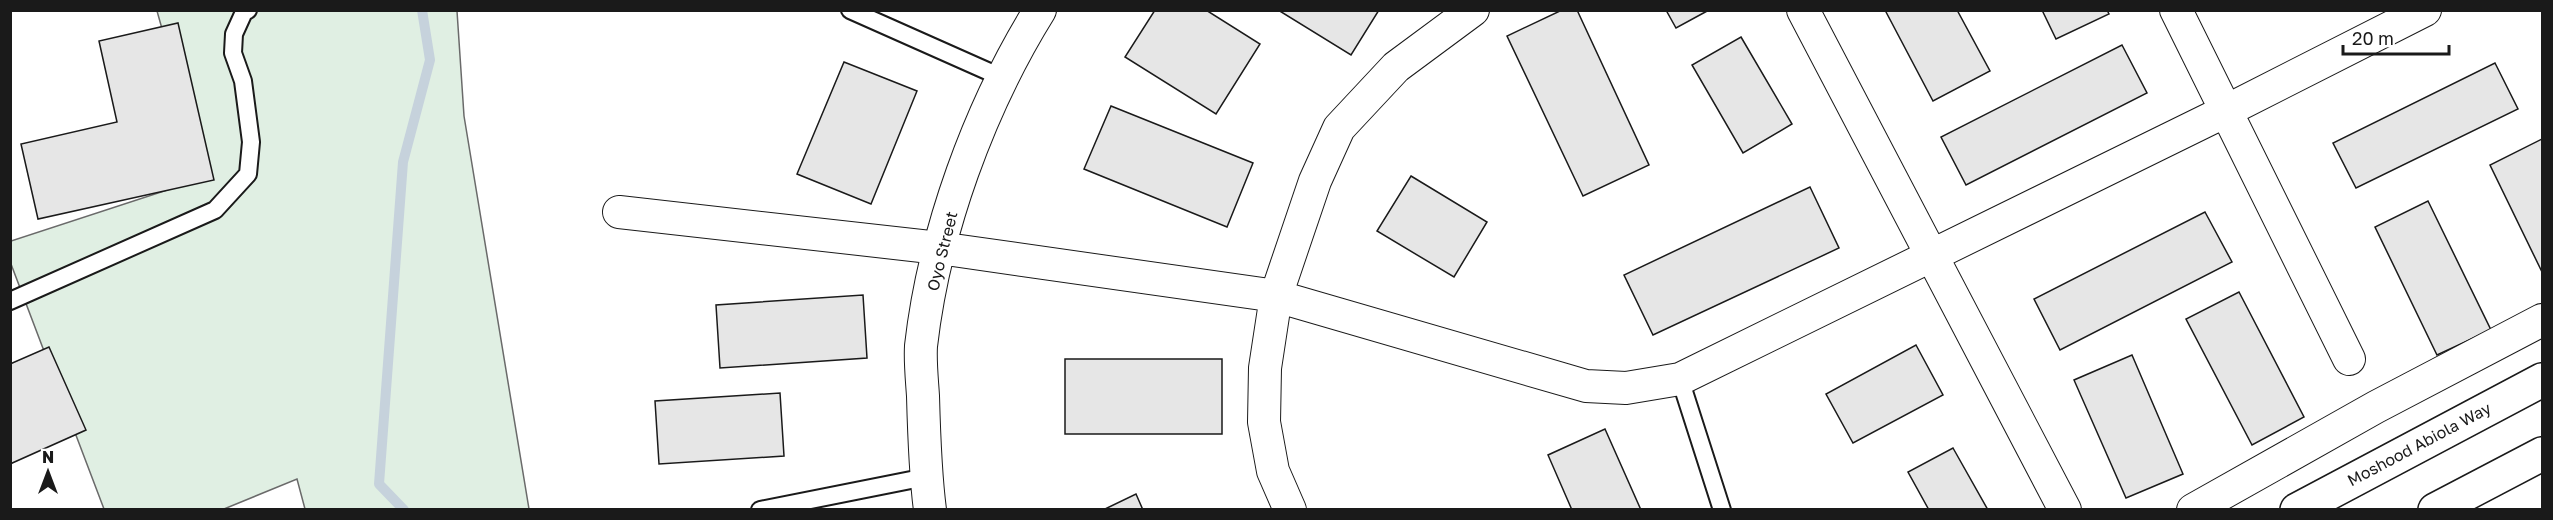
<svg xmlns="http://www.w3.org/2000/svg" width="2553" height="520" viewBox="0 0 2553 520" font-family="'Golos Text',sans-serif">
<style>
.green{fill:#e0efe3;stroke:#6a6a6a;stroke-width:1.5}
.lines{fill:none;stroke-linecap:round;stroke-linejoin:round}
.stream{stroke:#c6d2dc;stroke-width:10}
.building{fill:#e6e6e6;stroke:#1a1a1a;stroke-width:1.5}
.lane-casing{stroke:#1a1a1a;stroke-width:20}
.street-casing{stroke:#1a1a1a;stroke-width:34}
.secondary-casing{stroke:#1a1a1a;stroke-width:36}
.lane{stroke:#fff;stroke-width:16}
.street{stroke:#fff;stroke-width:32}
.secondary{stroke:#fff;stroke-width:33}
.labels{text-anchor:middle;stroke-width:4.5;stroke-linejoin:round;paint-order:stroke}
.street-label{font-size:16px;fill:#1a1a1a;stroke:#fff}
</style>
<rect width="100%" height="100%" fill="#fff"/>
<!-- green -->
<path class="green" d="M157 11H457L464 116 529 509H305L297 479 224 509H104L11 264V241L204 178Z"/>
<g class="lines">
<!-- stream -->
<path class="stream" d="M404 510 379 484 403 162 430 60 422 10"/>
</g>
<!-- building -->
<path class="building" d="M1155 10H1206L1260 44 1216 114 1125 57Z
M1278 10H1379L1351 55Z
M1562 10H1577L1649 165 1583 196 1507 36Z
M1666 10H1709L1676 28Z
M1885 10H1957L1990 71 1933 101Z
M2042 10H2107L2109 14 2056 39Z
M178 23 214 180 38 219 21 144 117 122 99 41Z
M1741 37 1792 124 1743 153 1692 65Z
M2122 45 2147 93 1966 185 1941 137Z
M844 62 917 91 871 204 797 174Z
M2495 63 2518 109 2356 188 2333 143Z
M1111 106 1253 163 1227 227 1084 169Z
M2542 139V272L2490 165Z
M1411 176 1487 222 1454 277 1377 231Z
M1810 187 1839 248 1653 335 1624 275Z
M2428 201 2491 330 2437 355 2375 227Z
M2205 212 2232 262 2060 350 2034 299Z
M2239 292 2304 417 2252 445 2186 319Z
M863 295 867 358 720 368 716 305Z
M1916 345 1943 395 1853 443 1826 394Z
M49 347 86 430 10 464V364Z
M2132 355 2183 474 2126 498 2074 380Z
M1065 359H1222V434H1065Z
M780 393 784 456 659 464 655 401Z
M1605 429 1641 510H1572L1548 455Z
M1953 448 1988 510H1929L1908 472Z
M1136 494 1143 510H1103Z"/>
<g class="lines">
<!-- lane casing -->
<g class="lane-casing">
<path id="lane" d="M850 10 1003 78
M10 301 215 210 248 174 251 142 243 81 233 53 234 34 244 12 248 10
M1680 379 1722 510
M760 510 926 477"/>
</g>
<!-- street casing -->
<g class="street-casing">
<path id="street" d="M1803 10 2065 510
M2176 10 2349 359
M619 212 939 248 1276 296 1586 386 1626 388 1680 379 2226 111 2425 10
M930 510C925 472 924 434 923 396 922 380 920 362 921 346 934 232 979 108 1040 10
M1290 510 1273 471 1264 422 1265 368 1276 296 1315 181 1339 128 1396 67 1473 10
M2193 510 2376 407 2542 320"/>
</g>
<!-- secondary casing -->
<g class="secondary-casing">
<path id="secondary" d="M2297 510 2542 380
M2435 510 2542 454"/>
</g>
<!-- lane -->
<use href="#lane" class="lane"/>
<!-- street -->
<use href="#street" class="street"/>
<!-- secondary -->
<use href="#secondary" class="secondary"/>
</g>
<g class="labels">
<!-- street labels -->
<g class="street-label">
<text transform="translate(942 251) rotate(-76)" y="6">Oyo Street</text>
<text transform="translate(2419 444) rotate(-28)" y="6">Moshood Abiola Way</text>
</g>
</g>
<!-- border -->
<rect width="2553" height="520" fill="none" stroke="#1a1a1a" stroke-width="24"/>
<!-- north arrow -->
<g transform="translate(48 472)" stroke="#ffffff" stroke-width="4.5" paint-order="stroke">
<path d="M0-4.5L10 22L0 15L-10 22Z" fill="#1a1a1a"/>
<text y="-9" font-size="16" font-weight="bold" text-anchor="middle" fill="#1a1a1a">N</text>
</g>
<!-- scale -->
<path d="M2343 45v9h106v-9" fill="none" stroke="#1a1a1a" stroke-width="3"/>
<text x="2352" y="45" font-size="18" fill="#1a1a1a" stroke="#ffffff" stroke-width="4.5" paint-order="stroke">20 m</text>
</svg>
